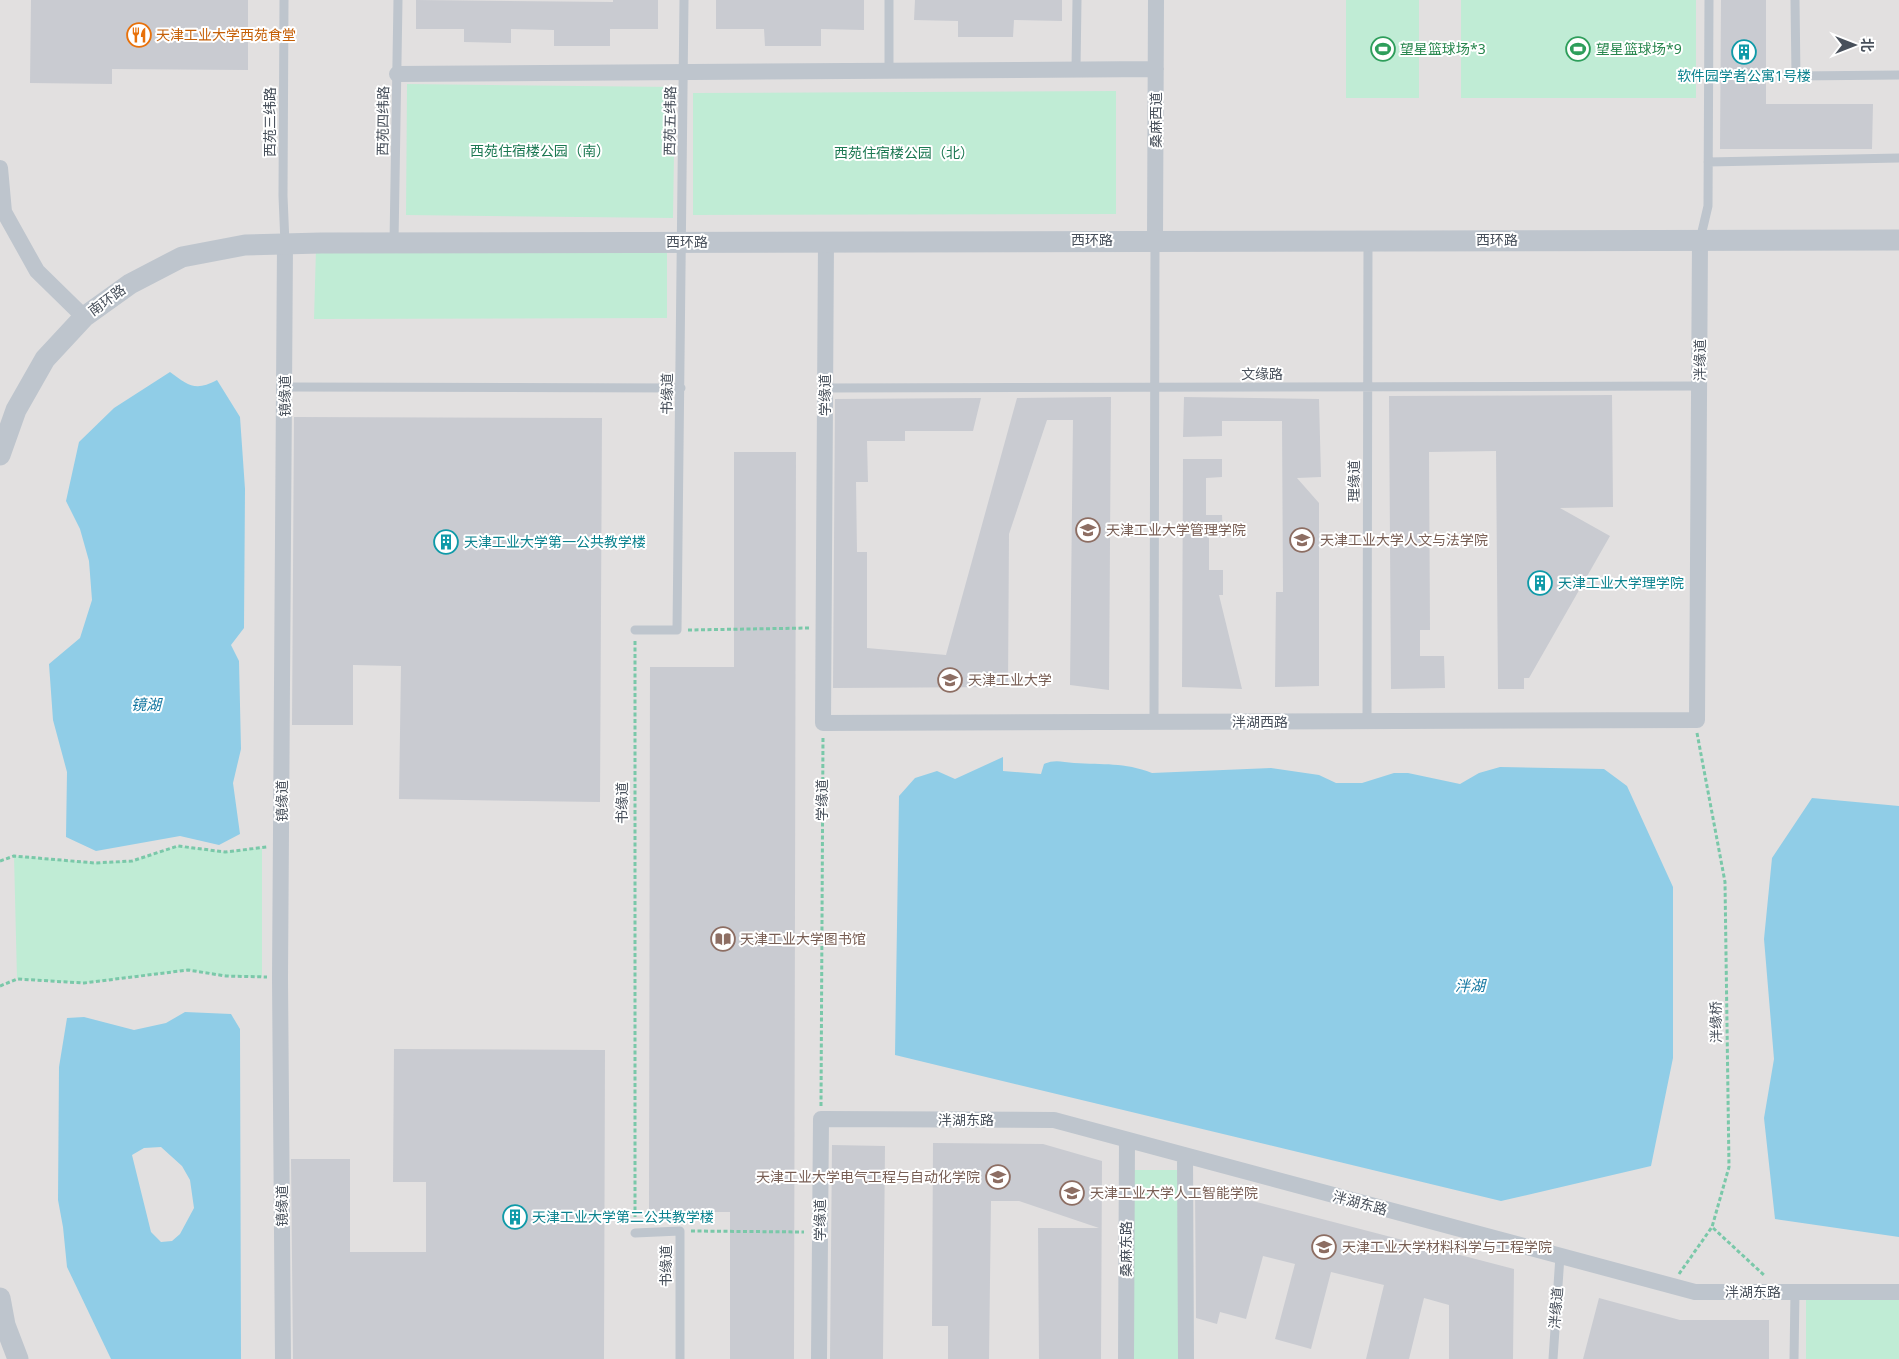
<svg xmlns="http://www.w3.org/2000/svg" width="1899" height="1359" viewBox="0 0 1899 1359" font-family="'Noto Sans','Noto Sans SC',sans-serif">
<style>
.education{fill:#e2e0e0}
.green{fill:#c0ecd5}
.water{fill:#90cde7;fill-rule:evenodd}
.building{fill:#c9cbd1}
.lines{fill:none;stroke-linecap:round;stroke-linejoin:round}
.path{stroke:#7ac8a9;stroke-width:3;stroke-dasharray:4 2.5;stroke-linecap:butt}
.service{stroke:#bec5cd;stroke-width:9}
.minor{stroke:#bec5cd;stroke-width:16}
.tertiary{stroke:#bec5cd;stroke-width:21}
.labels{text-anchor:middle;stroke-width:4;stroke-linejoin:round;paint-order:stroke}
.food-label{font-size:14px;fill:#c56008;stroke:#fff;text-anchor:start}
.leisure-label{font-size:14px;fill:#27864d;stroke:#fff;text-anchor:start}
.culture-label{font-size:14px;fill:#0d838f;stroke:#fff;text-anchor:start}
.street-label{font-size:14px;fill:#48505b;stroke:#fff}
.park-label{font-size:14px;fill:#1d7953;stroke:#fff}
.education-label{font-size:14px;fill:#785e54;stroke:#fff;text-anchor:start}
.water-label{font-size:15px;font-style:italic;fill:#1577a1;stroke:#fff}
</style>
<rect width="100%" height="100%" fill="#f1efef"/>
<!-- education -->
<path class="education" d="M0 0H1899V1359H0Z"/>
<!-- green -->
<path class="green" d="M1346 0H1419V98H1346Z
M1461 0H1696V98H1461Z
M407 84 675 87 673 218 406 215Z
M1116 91V214L693 215V93Z
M316 249 667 253V318L314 319Z
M178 846 225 852 262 848V977L226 976 188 970 84 983 17 979 14 856 95 863 132 861Z
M1133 1170H1178V1359H1133Z
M1806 1294H1899V1359H1806Z"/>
<!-- water -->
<path class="water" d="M170 372C188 385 195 392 217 380L240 417 245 489 244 628 231 645 239 661 241 749 233 783 240 834 219 845 180 836 96 851 66 837 67 772 53 720 49 664 80 638 92 600 89 561 80 529 66 501 79 442 114 408Z
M1003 757V771L1041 774 1044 764C1055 759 1062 762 1074 763 1103 765 1124 762 1152 773L1271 768 1319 775 1336 783H1362L1394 773H1408L1460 784 1479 773 1500 767 1604 769 1627 786 1673 887V1058L1651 1166 1501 1201 895 1055 899 796 915 778 937 771 955 779Z
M1812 798 1899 806V1237L1775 1219 1764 1118 1774 1059 1764 939 1772 858Z
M185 1012 231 1014 240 1029 241 1359H111L67 1267 63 1227 58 1200 59 1067 67 1018 84 1017 134 1030 166 1023ZM161 1147 182 1166 190 1180 194 1208 180 1234 172 1241 161 1242 151 1232 132 1155 144 1148Z"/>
<!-- building -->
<path class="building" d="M31 0H248V70L112 69V84L30 83Z
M416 0 613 2V0H658V29H610V46H554V30L511 29V43L464 42V29H416Z
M716 0H864V30L821 29V46H765L764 29H716Z
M915 0H1062V21L1014 20 1013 37H958V21L914 20Z
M1721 0H1766V104H1873L1872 149H1720Z
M1612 395 1613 507 1560 508 1610 536 1529 678H1524V689H1498L1496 451 1429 452 1430 630H1420V656H1444L1445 688 1391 689 1389 396Z
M1111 397 1109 690 1070 685 1073 420H1047L1009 534 1008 687 833 688 835 399 981 398 973 431H905V441H867L868 482H856L857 552H867V648L946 655 1017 398Z
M1184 397 1319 399 1321 477 1297 478 1319 503V686L1275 687 1276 592H1283L1282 421H1222V436L1183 437Z
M294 417 602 418 600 802 399 799 401 666 353 665V725H292Z
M734 452H796L794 1359H730V1212H649L650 667H734Z
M1183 459H1222V477L1206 478V515H1222L1223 537H1209V570H1223V595H1219L1242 689 1182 687Z
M394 1049 605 1050 604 1359H293L291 1159H350V1252H426V1182H393Z
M933 1143 1043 1144 1102 1161 1101 1359H1039L1038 1228H1099L1019 1201H991L989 1359H948V1326H932Z
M832 1145 885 1146 883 1359H830Z
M1195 1186 1514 1269 1513 1359H1449V1305L1424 1298 1409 1359H1366L1384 1285 1331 1272 1311 1349 1275 1339 1295 1264 1263 1256 1246 1319 1220 1312 1217 1324 1196 1318Z
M1599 1298 1680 1320H1769V1359H1583Z"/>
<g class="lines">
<!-- path -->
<path class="path" d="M688 630 809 628
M635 641V1222
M1697 733 1725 882 1729 1167 1712 1227 1765 1276
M0 861 14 856 95 863 132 861 178 846 225 852 267 847
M0 986 17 979 84 983 188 970 226 976 267 977
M821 1106 823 737
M691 1231 804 1232
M1679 1274 1712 1227"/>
<!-- service -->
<path class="service" d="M284 0 283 196 285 244
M1795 0 1796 76 1899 75
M1076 69 1077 0
M889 70V0
M1708 162 1899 158
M1700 240 1708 206 1709 0
M394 242 398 0
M285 387 681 388
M825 388 1699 386
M635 630H677L684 0
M1367 722 1368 240
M1154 723 1155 240
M635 1233 680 1231V1359
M1553 1359 1560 1256
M1794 1359 1795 1292"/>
<!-- minor -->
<path class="minor" d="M397 74 1156 69
M0 168 4 212 37 271 84 317
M1155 240 1156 0
M826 241 823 723 1697 720 1700 240
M1185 1156 1186 1359
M283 1359 280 978 285 244
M819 1359 821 1119 1054 1120 1695 1292H1899
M1126 1359 1127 1140"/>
<!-- tertiary -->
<path class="tertiary" d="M0 455 16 410 45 359 84 317 130 284 182 257 245 245 321 243 1899 240
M0 1298 5 1325 18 1359"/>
</g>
<!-- icons -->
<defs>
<g id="restaurant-ring" transform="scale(1.25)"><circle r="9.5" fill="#fff" stroke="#e8710a" stroke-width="1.5"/><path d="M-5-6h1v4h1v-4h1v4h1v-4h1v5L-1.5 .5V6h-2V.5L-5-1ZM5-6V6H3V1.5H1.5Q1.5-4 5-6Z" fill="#e8710a"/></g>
<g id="stadium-ring" transform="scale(1.25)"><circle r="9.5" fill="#fff" stroke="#2e9e5b" stroke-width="1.5"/><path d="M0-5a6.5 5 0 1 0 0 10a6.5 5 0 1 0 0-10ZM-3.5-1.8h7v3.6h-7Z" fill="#2e9e5b"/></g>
<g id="building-ring" transform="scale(1.25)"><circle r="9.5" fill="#fff" stroke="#0f9aa8" stroke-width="1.5"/><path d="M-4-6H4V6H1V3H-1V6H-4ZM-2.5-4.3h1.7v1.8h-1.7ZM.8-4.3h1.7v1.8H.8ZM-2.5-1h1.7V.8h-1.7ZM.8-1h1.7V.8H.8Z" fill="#0f9aa8"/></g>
<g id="university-ring" transform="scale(1.25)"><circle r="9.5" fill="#fff" stroke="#8d6e63" stroke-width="1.5"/><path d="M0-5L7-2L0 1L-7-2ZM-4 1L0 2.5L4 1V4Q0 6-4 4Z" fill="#8d6e63"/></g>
<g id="library-ring" transform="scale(1.25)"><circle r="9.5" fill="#fff" stroke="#8d6e63" stroke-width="1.5"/><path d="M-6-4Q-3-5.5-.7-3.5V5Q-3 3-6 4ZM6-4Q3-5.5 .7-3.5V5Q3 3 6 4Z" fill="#8d6e63"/></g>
</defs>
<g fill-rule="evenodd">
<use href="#restaurant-ring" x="139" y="35"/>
<use href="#stadium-ring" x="1383" y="49"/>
<use href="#stadium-ring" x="1578" y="49"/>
<use href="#building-ring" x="1744" y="52"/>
<use href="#university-ring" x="1088" y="530"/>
<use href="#university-ring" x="1302" y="540"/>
<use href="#building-ring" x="446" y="542"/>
<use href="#building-ring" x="1540" y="583"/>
<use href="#university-ring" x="950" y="680"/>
<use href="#library-ring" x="723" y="939"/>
<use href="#university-ring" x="998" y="1177"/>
<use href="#university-ring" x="1072" y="1193"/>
<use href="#building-ring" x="515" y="1217"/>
<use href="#university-ring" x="1324" y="1247"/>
</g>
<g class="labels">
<!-- food labels -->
<g class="food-label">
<text x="156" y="40">天津工业大学西苑食堂</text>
</g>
<!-- leisure labels -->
<g class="leisure-label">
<text x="1400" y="54">望星篮球场*3</text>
<text x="1596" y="54">望星篮球场*9</text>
</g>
<!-- culture labels -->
<g class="culture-label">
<text x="1744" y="81" text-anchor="middle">软件园学者公寓1号楼</text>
<text x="464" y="547">天津工业大学第一公共教学楼</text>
<text x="1558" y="588">天津工业大学理学院</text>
<text x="532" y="1222">天津工业大学第二公共教学楼</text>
</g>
<!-- street labels -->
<g class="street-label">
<text transform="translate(1156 120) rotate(-90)" y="5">桑麻西道</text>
<text transform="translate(383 121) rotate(-89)" y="5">西苑四纬路</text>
<text transform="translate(670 121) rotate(-89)" y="5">西苑五纬路</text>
<text transform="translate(270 122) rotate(-90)" y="5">西苑三纬路</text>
<text x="1092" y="245">西环路</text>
<text x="1497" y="245">西环路</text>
<text x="687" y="247">西环路</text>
<text transform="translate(107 300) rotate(-36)" y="5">南环路</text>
<text transform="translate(1700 360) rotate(-90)" y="5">泮缘道</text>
<text x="1262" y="379">文缘路</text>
<text transform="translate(667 394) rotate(-89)" y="5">书缘道</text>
<text transform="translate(825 395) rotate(-90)" y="5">学缘道</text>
<text transform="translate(285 396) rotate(-90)" y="5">镜缘道</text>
<text transform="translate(1354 481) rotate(-90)" y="5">理缘道</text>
<text x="1260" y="727">泮湖西路</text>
<text transform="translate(822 800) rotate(-90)" y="5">学缘道</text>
<text transform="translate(282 801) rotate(-90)" y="5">镜缘道</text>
<text transform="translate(622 803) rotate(-90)" y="5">书缘道</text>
<text transform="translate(1716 1022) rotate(-91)" y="5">泮缘桥</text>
<text x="966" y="1125">泮湖东路</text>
<text transform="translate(1360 1203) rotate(15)" y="5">泮湖东路</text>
<text transform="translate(282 1206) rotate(-90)" y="5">镜缘道</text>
<text transform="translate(820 1220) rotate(-90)" y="5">学缘道</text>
<text transform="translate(1126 1249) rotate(-90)" y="5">桑麻东路</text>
<text transform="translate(666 1266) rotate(-90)" y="5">书缘道</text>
<text x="1753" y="1297">泮湖东路</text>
<text transform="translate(1556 1308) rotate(-85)" y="5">泮缘道</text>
</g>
<!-- park labels -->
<g class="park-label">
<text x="540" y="156">西苑住宿楼公园（南）</text>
<text x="904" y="158">西苑住宿楼公园（北）</text>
</g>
<!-- education labels -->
<g class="education-label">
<text x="1106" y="535">天津工业大学管理学院</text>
<text x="1320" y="545">天津工业大学人文与法学院</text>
<text x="968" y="685">天津工业大学</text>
<text x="740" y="944">天津工业大学图书馆</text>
<text x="980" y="1182" text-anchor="end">天津工业大学电气工程与自动化学院</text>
<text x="1090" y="1198">天津工业大学人工智能学院</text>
<text x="1342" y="1252">天津工业大学材料科学与工程学院</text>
</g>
<!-- water labels -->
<g class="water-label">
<text x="146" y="710">镜湖</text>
<text x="1470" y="991">泮湖</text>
</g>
</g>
<!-- north arrow -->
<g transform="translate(1854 45) rotate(90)" stroke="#ffffff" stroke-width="4" paint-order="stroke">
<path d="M0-4L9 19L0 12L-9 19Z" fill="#48505b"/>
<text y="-8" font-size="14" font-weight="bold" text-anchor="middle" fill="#48505b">北</text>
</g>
</svg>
